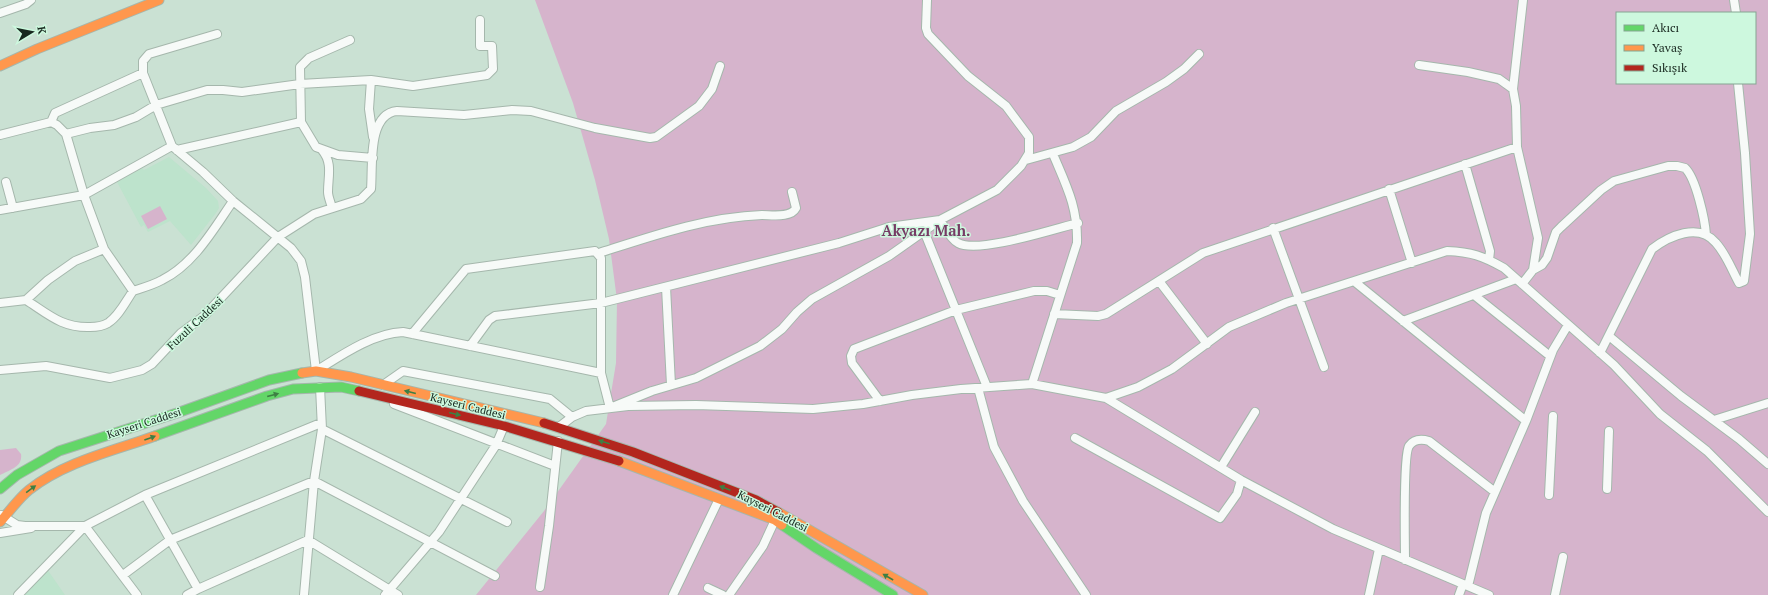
<svg xmlns="http://www.w3.org/2000/svg" width="1768" height="595" viewBox="0 0 1768 595" font-family="'PT Serif',serif">
<style>
.built{fill:#bde3cc}
.green{fill:#d6b4cc;fill-rule:evenodd}
.lines{fill:none;stroke-linecap:round;stroke-linejoin:round}
.street-casing{stroke:#a5b7ac;stroke-width:10}
.fast-casing{stroke:#a5b7ac;stroke-width:11}
.slow-casing{stroke:#a5b7ac;stroke-width:11}
.jam-casing{stroke:#a5b7ac;stroke-width:11}
.street{stroke:#f7faf8;stroke-width:8}
.fast{stroke:#63d668;stroke-width:9}
.slow{stroke:#ff974d;stroke-width:9}
.jam{stroke:#b3261e;stroke-width:9}
.oneway{fill:#3e7f44}
.labels{text-anchor:middle;stroke-width:3;stroke-linejoin:round;paint-order:stroke}
.street-label{font-size:11px;fill:#18281f;stroke:#cdf8de}
.district-label{font-size:15px;font-weight:bold;fill:#763b65;stroke:#cdf8de}
</style>
<rect width="100%" height="100%" fill="#cae1d3"/>
<!-- built -->
<path class="built" d="M169 157 206 188 218 201 219 208 216 213 191 245 170 221 148 232 144 225 141 227 117 182 142 168 144 170Z
M47 569 65 595H22Z"/>
<!-- green -->
<path class="green" d="M535 0H1768V595H476L544 511 606 424 616 363 617 300 609 239 595 180 573 103ZM1617 13H1755V83H1617Z
M160 206 167 219 148 229 141 216Z
M16 448 21 454C23 467 9 470 0 475V450Z"/>
<g class="lines">
<!-- street casing -->
<g class="street-casing">
<path id="street" d="M1734 0 1736 13
M0 13 26 4 31 0
M217 34 149 54 143 61V73L172 146 203 172 233 201 291 248 301 261 305 277 316 371C340 356 373 333 403 332L601 373
M350 40 309 58 300 67 301 122 316 147 338 155 373 158
M1419 65 1468 72 1499 79 1513 89 1516 106 1517 147 1538 238 1533 270
M371 80 369 109 373 137
M1513 89 1523 0
M51 122 57 125 66 134 84 195 104 249 133 291C142 288 153 285 162 280 194 264 213 230 233 201
M66 134 90 128 114 125 136 117 156 105 207 90H223L242 92 300 84 371 80 413 86 487 75 493 69 492 46H480V20
M0 135 51 122 55 113 143 73
M177 150 301 122
M322 150C333 163 328 176 328 192 328 197 331 203 332 208
M1026 160 1073 147 1091 137 1116 111 1166 82 1184 69 1199 54
M1465 164 1490 251 1489 260
M6 182 13 208
M1389 189 1412 263
M0 210 84 195 172 146
M1273 228 1324 367
M924 231 987 387
M599 253C652 236 706 217 762 215 772 215 791 218 796 208L792 192
M1159 281 1207 344
M1355 282 1526 421
M1522 284 1533 270 1542 265 1547 258 1556 232 1561 227 1601 190 1614 181 1668 166H1677L1685 168C1696 178 1705 220 1706 235
M666 287 671 385
M1474 295 1550 356
M26 300C48 314 62 328 90 327 96 327 103 326 108 323 119 316 126 301 133 291
M0 303 26 300 48 280 75 261 104 249
M1054 314 1098 316 1106 314 1203 253 1517 147
M1403 321 1516 279
M412 334 466 269 595 251 601 258V373L610 408 652 391 696 378 760 346 782 329 797 312 812 299 889 256 940 220 997 190 1021 166 1029 153V137L1006 106 968 76 928 34 926 28 927 0
M1609 336 1681 396 1739 439 1768 464
M470 346 489 320 495 316 601 303 839 243 889 227 940 220C945 227 950 239 958 243 978 254 1054 229 1078 223
M1600 353 1652 249C1669 236 1699 222 1716 243 1726 254 1732 270 1739 283L1744 281 1750 234 1745 153 1738 83
M0 370 46 366 110 378 142 370 152 364 181 333 204 316 278 237 314 214 361 199 371 189C373 167 367 114 397 111L464 115 512 110 531 111 595 128 650 138 656 137 699 106 712 89 720 66
M1032 384 1077 243C1078 207 1066 185 1053 154
M383 385 403 371 550 399 572 417
M978 388 994 447 1023 501 1086 595
M1106 398 1138 387 1172 369 1229 327 1286 303 1447 251C1471 252 1483 256 1504 268L1614 365 1660 414 1707 451 1768 512
M880 401 852 363 851 356 854 349 956 310 1034 291H1047L1060 295
M394 404 555 466
M1714 420 1768 403
M321 423 145 495 198 589 308 540 398 595
M559 427 572 417 586 411 628 406 696 405 813 409 863 404 912 395 961 389 1032 384 1106 398 1241 480 1333 529 1489 595
M322 429 507 522
M1075 438 1220 518 1237 494 1241 480
M1221 467 1255 412
M1607 489 1609 431
M1549 495 1553 416
M1 515 17 525 25 526H85
M0 533 31 528
M1405 560C1405 543 1403 455 1409 446 1414 439 1422 439 1429 441L1495 492
M123 575 170 540 314 481 495 576
M1468 586 1486 513 1526 421 1553 350 1568 325
M540 587 549 526 558 441
M708 588 723 595
M18 595 85 526
M137 595 85 526 145 495
M187 595 198 589
M304 595 314 481 322 429 320 387
M385 595 439 532 496 445 504 426
M673 595 719 499
M729 595 763 546 775 520
M1369 595 1379 549
M1459 595 1463 584
M1555 595 1563 557"/>
</g>
<!-- fast casing -->
<g class="fast-casing">
<path id="fast" d="M155 436 267 396 293 389 341 387 359 391
M0 489 17 475 59 451 177 413 269 380 302 373
M782 525 816 548 893 595"/>
</g>
<!-- slow casing -->
<g class="slow-casing">
<path id="slow" d="M0 66 37 49 159 0
M302 373 316 371 351 377 544 423
M619 461 775 520 782 525
M778 512 923 595
M0 522C9 512 18 499 29 490 64 462 113 451 155 436"/>
</g>
<!-- jam casing -->
<g class="jam-casing">
<path id="jam" d="M359 391 504 426 619 461
M544 423 633 452 756 500 778 512"/>
</g>
<!-- street -->
<use href="#street" class="street"/>
<!-- fast -->
<use href="#fast" class="fast"/>
<!-- slow -->
<use href="#slow" class="slow"/>
<!-- jam -->
<use href="#jam" class="jam"/>
</g>
<!-- one-way arrows -->
<defs><path id="oneway-solid" d="M-6-.8H1V-3.2L6.5 0L1 3.2V.8H-6Z"/></defs>
<g class="oneway">
<use href="#oneway-solid" transform="translate(410 392) rotate(-166)"/>
<use href="#oneway-solid" transform="translate(273 395) rotate(-15)"/>
<use href="#oneway-solid" transform="translate(455 414) rotate(14)"/>
<use href="#oneway-solid" transform="translate(150 438) rotate(-20)"/>
<use href="#oneway-solid" transform="translate(604 442) rotate(-162)"/>
<use href="#oneway-solid" transform="translate(725 488) rotate(-159)"/>
<use href="#oneway-solid" transform="translate(31 489) rotate(-36)"/>
<use href="#oneway-solid" transform="translate(888 577) rotate(-150)"/>
</g>
<g class="labels">
<!-- street labels -->
<g class="street-label">
<text transform="translate(195 323) rotate(-43)" y="4">Fuzuli Caddesi</text>
<text transform="translate(468 406) rotate(14)" y="4">Kayseri Caddesi</text>
<text transform="translate(144 423) rotate(-18)" y="4">Kayseri Caddesi</text>
<text transform="translate(773 511) rotate(27)" y="4">Kayseri Caddesi</text>
</g>
<!-- district labels -->
<g class="district-label">
<text x="926" y="236">Akyazı Mah.</text>
</g>
</g>
<!-- legend -->
<rect x="1616" y="12" width="140" height="72" fill="#cdf8de" stroke="#85a592"/>
<rect x="1624" y="25" width="20" height="6" fill="#63d668" stroke="#85a592"/>
<text x="1652" y="32" font-size="12" fill="#18281f">Akıcı</text>
<rect x="1624" y="45" width="20" height="6" fill="#ff974d" stroke="#85a592"/>
<text x="1652" y="52" font-size="12" fill="#18281f">Yavaş</text>
<rect x="1624" y="65" width="20" height="6" fill="#b3261e" stroke="#85a592"/>
<text x="1652" y="72" font-size="12" fill="#18281f">Sıkışık</text>
<!-- north arrow -->
<g transform="translate(32 32) rotate(80)" stroke="#cdf8de" stroke-width="3" paint-order="stroke">
<path d="M0-3L7 15L0 10L-7 15Z" fill="#18281f"/>
<text y="-6" font-size="11" font-weight="bold" text-anchor="middle" fill="#18281f">K</text>
</g>
</svg>
